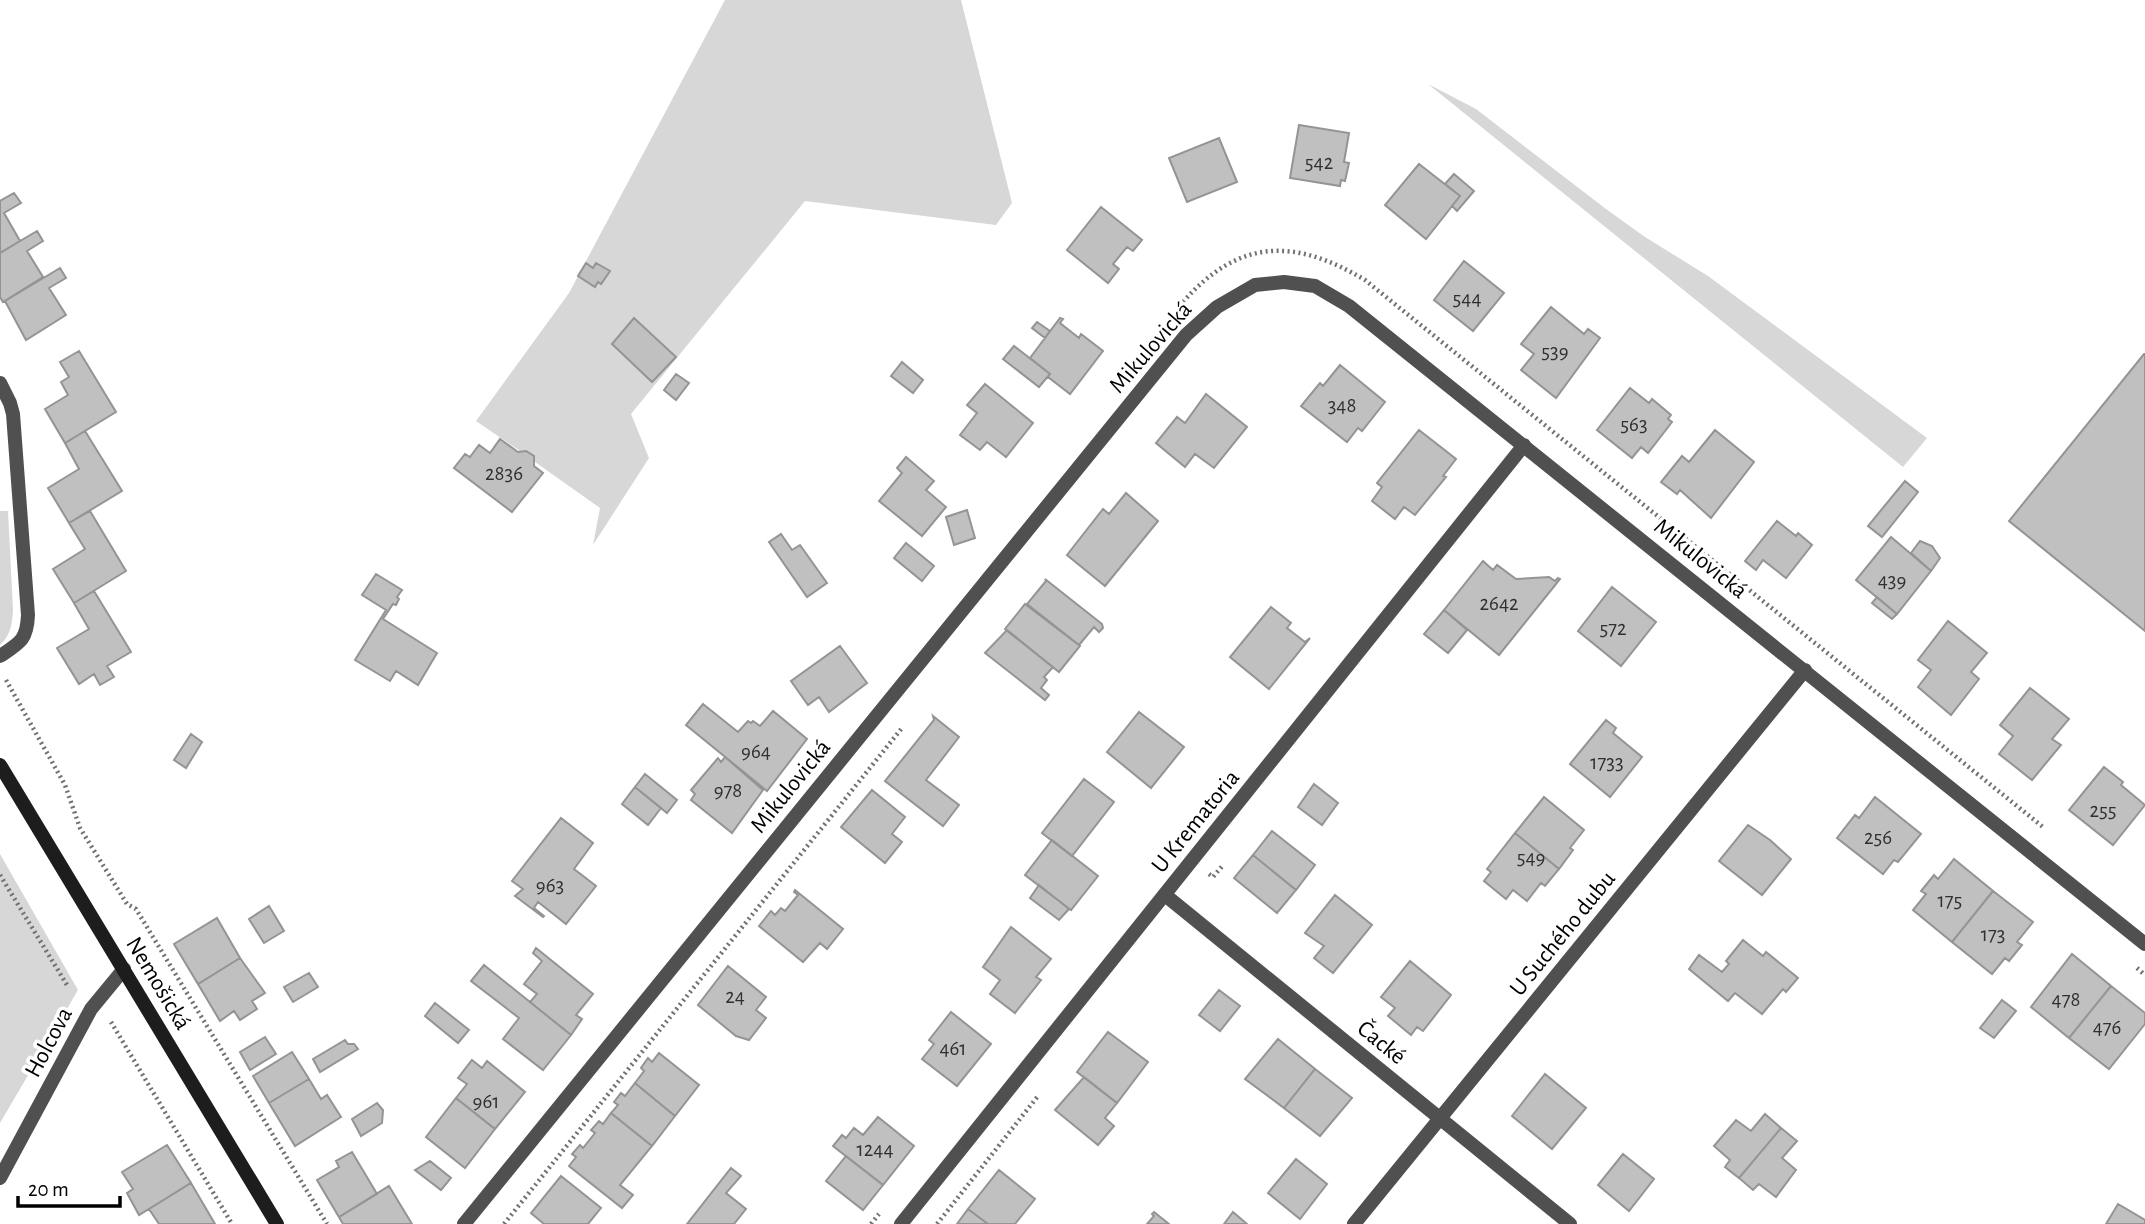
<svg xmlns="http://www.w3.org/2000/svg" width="2145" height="1224" viewBox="0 0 2145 1224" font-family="'Alegreya Sans',sans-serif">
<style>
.green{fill:#d7d7d7}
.building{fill:#c0c0c0;stroke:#949494;stroke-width:2}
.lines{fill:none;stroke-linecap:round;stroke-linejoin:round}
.path{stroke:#727272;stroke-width:4.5;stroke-dasharray:2 3.5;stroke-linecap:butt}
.street{stroke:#505050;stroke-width:14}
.secondary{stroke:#1d1d1d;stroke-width:14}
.labels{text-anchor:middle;stroke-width:7;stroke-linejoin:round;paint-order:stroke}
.number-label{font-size:21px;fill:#303030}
.street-label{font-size:24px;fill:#000;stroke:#fff}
</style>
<rect width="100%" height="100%" fill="#fff"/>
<!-- green -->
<path class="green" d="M725 0H961L1012 203 996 225 805 201 631 414 649 458 593 545 600 508 535 462 534 456 526 451H520L476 421 569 293Z
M1428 84 1476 109 1606 209 1645 237 1708 276 1927 438 1903 467Z
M0 511H8L13 610C12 624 11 635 0 645Z
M0 854 78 990 0 1123Z"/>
<!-- building -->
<path class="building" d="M1299 125 1349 133 1344 162 1349 163 1345 181 1341 180 1340 186 1290 178Z
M1219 138 1237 182 1187 202 1169 158Z
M1419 164 1460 196 1426 239 1385 205Z
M1454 174 1474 191 1457 211 1452 206 1460 196 1445 184Z
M14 193 21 203 4 213 20 241 0 253V201Z
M1101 207 1142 240 1133 251 1127 247 1113 264 1119 269 1108 283 1067 250Z
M37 231 43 241 27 251 43 277 3 302 0 297V253Z
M1464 261 1504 293 1473 331 1434 300Z
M586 263 593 268 596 263 610 271 601 284 598 282 595 287 578 276Z
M60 268 66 278 49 288 66 315 26 340 5 301Z
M1551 307 1584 334 1588 329 1600 338 1556 398 1521 370 1534 354 1521 344Z
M634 318 676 357 652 382 612 344Z
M1060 318 1063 319 1060 323 1079 338 1081 334 1103 351 1070 394 1048 377 1050 374 1030 358Z
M1037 322 1050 331 1045 338 1032 328Z
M1014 346 1050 374 1039 387 1003 359Z
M79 351 116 412 65 443 45 409 68 395 61 382 69 377 60 362Z
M2144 354H2145V631L2009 521Z
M902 362 923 380 913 393 891 376Z
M1340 365 1385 402 1362 431 1358 428 1347 442 1301 406 1320 383 1323 386Z
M676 374 689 383 676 400 664 390Z
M985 384 1033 423 1006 457 987 442 980 450 960 435 977 413 967 405Z
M1630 388 1649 403 1652 399 1671 415 1668 419 1672 422 1648 453 1641 447 1632 458 1597 430Z
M1206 394 1247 427 1214 468 1195 454 1185 467 1156 443 1177 417 1185 423Z
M1419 430 1456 459 1443 476 1446 477 1415 515 1404 507 1395 519 1372 501 1382 487 1377 483Z
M1715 430 1754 462 1711 518 1680 490 1677 494 1661 482 1682 456 1689 462Z
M85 431 122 491 69 523 48 488 79 469 65 443Z
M500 439 518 452 526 451 534 456V466L543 473 512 512 454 468 465 454 470 457 479 445 490 453Z
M906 457 934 481 926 490 946 507 922 536 879 501 902 473 897 468Z
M1905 481 1918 492 1882 537 1868 526Z
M1126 493 1158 521 1105 586 1067 555 1103 509 1109 514Z
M967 510 975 538 954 545 946 517Z
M90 511 126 571 74 603 53 569 85 549 69 523Z
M1777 521 1796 536 1798 533 1812 545 1786 578 1763 560 1756 570 1745 561Z
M781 534 792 550 800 545 827 583 807 597 769 542Z
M1891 537 1931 571 1897 614 1856 580Z
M1920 541 1932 546 1940 558 1931 571 1911 553Z
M906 543 934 566 922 581 894 558Z
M1483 561 1493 570 1497 565 1516 579 1549 577 1555 581 1558 578 1560 579 1499 655 1444 610Z
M376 574 402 590 397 597 399 599 396 605 393 604 383 619 437 653 418 685 396 671 390 681 355 660 386 610 362 595Z
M1045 579 1102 624 1103 628 1099 632 1094 627 1079 645 1027 604 1046 581Z
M1612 587 1656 622 1621 666 1578 631Z
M94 591 131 652 107 666 114 677 100 685 94 674 79 684 57 648 89 629 74 603Z
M1877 597 1897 614 1892 619 1872 603Z
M1025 604 1080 646 1059 672 1005 629Z
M1271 607 1291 623 1287 628 1305 642 1310 638 1269 689 1230 657Z
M1444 610 1467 630 1448 653 1424 634Z
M1948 621 1987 653 1971 672 1979 679 1951 715 1918 687 1931 670 1918 660Z
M1007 630 1053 667 1044 677 1047 680 1041 688 1049 695 1045 700 985 653Z
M840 646 867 683 829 712 819 697 808 705 791 681Z
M2030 688 2069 719 2052 739 2061 745 2032 780 1999 754 2013 736 2000 725Z
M703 704 738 732 748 721 751 723 753 721 760 726 773 711 807 739 767 791 686 725Z
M1139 712 1184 747 1151 788 1107 752Z
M933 716 959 737 926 780 959 805 943 826 885 781 934 720Z
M1606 720 1616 728 1613 733 1642 757 1610 797 1570 764Z
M191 734 202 742 186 768 174 760Z
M725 757 763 790 732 833 691 800 695 794 691 790 718 758 721 762Z
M2104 767 2123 782 2121 785 2145 805 2113 845 2069 810Z
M645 774 677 800 667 813 635 787Z
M1084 779 1114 802 1072 856 1042 833Z
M1314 784 1338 803 1322 825 1298 807Z
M635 787 661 808 648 825 622 804Z
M872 790 905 817 892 834 902 842 885 863 841 827Z
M1544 797 1584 830 1570 848 1573 850 1559 869 1515 833Z
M1875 797 1921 834 1898 862 1894 860 1883 874 1837 838 1855 815 1859 818Z
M561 818 593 843 574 869 596 886 566 924 538 902 534 908 544 916 543 917 515 896 523 889 512 881Z
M1748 825 1770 840 1791 859 1762 895 1719 861Z
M1272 831 1315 865 1296 890 1253 855Z
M1515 833 1559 869 1545 886 1541 883 1527 901 1513 890 1506 899 1484 881 1491 872 1487 869Z
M1052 840 1098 876 1071 910 1025 875Z
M1253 855 1296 890 1277 913 1234 878Z
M1954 859 1993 891 1952 942 1913 910 1926 894 1921 891 1934 875 1938 879Z
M1039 885 1069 909 1059 920 1030 898Z
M795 890 843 929 827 949 820 943 803 962 759 926 771 911 775 915 781 908 785 911 798 895 794 892Z
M1993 891 2033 922 2017 942 2022 945 2009 961 2005 958 1992 974 1952 942Z
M1335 895 1372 925 1333 973 1314 958 1324 946 1305 933Z
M269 906 284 931 264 943 249 919Z
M217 918 240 958 198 984 174 944Z
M1011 927 1051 959 1036 977 1041 980 1015 1013 990 994 1000 980 983 967Z
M1743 940 1763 956 1766 952 1798 978 1786 992 1783 989 1762 1014 1735 993 1728 1001 1689 969 1699 955 1722 972 1729 964 1726 961Z
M536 948 593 994 576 1015 582 1019 571 1035 530 1002 537 994 524 984 542 961 533 953Z
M2072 954 2111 986 2069 1038 2031 1007Z
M240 958 265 993 252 1001 257 1009 240 1020 234 1011 220 1021 198 984Z
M1410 961 1451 995 1423 1031 1417 1027 1411 1035 1388 1016 1395 1008 1381 997Z
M484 965 571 1035 543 1070 503 1039 519 1018 471 981Z
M728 966 766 997 756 1010 766 1018 749 1040 736 1036 698 1005Z
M309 973 318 987 293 1002 284 987Z
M2111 986 2145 1013V1024L2109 1069 2069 1038Z
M1219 990 1240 1006 1220 1031 1199 1015Z
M2002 1000 2016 1011 1994 1038 1980 1028Z
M435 1003 469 1030 458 1043 425 1016Z
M951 1012 991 1044 957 1086 922 1059 934 1044 929 1040Z
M1108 1032 1148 1062 1117 1103 1077 1072Z
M265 1037 276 1054 250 1070 240 1052Z
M1278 1039 1315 1069 1284 1108 1245 1079Z
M345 1040 348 1044H354L358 1049 320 1072 313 1059Z
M292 1052 309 1079 269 1103 253 1076Z
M659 1053 699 1085 675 1116 635 1083 644 1071 641 1068 648 1058 652 1062Z
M472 1060 482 1068 487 1061 525 1092 495 1129 456 1098 467 1084 458 1078Z
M1315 1069 1352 1098 1320 1136 1284 1108Z
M1545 1074 1586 1108 1552 1149 1512 1116Z
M1084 1077 1117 1103 1105 1118 1114 1126 1098 1145 1055 1110Z
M309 1079 321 1099 327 1095 341 1117 295 1146 269 1103Z
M635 1083 675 1116 652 1146 611 1113 618 1105 614 1102 621 1093 625 1096Z
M456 1098 495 1129 465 1168 426 1137Z
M377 1103 383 1110 382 1123 361 1136 352 1119Z
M611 1113 652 1146 620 1185 633 1195 622 1208 569 1166 576 1157 572 1154 580 1145 583 1148 595 1133 591 1130 599 1121 603 1124Z
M1765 1114 1781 1128 1739 1178 1725 1167 1730 1160 1714 1146 1736 1120 1751 1131Z
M878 1117 914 1146 883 1185 833 1146 842 1135 846 1138 854 1128 863 1135Z
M1781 1128 1797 1141 1782 1158 1796 1170 1776 1197 1759 1184 1753 1190 1739 1178Z
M167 1145 191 1183 139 1215 127 1193 133 1189 122 1172Z
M352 1152 377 1194 339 1217 317 1180 339 1167 336 1161Z
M1623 1154 1654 1179 1629 1211 1598 1185Z
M846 1156 883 1185 863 1210 826 1181Z
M1296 1159 1327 1184 1300 1219 1268 1193Z
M430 1161 451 1178 441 1190 415 1170Z
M731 1168 741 1176 726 1193 746 1209 734 1224H687Z
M999 1170 1035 1199 1015 1224H988L968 1209Z
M561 1176 601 1208 588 1224H544L531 1213Z
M191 1183 215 1224H159L149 1209Z
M389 1186 412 1224H343L339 1217Z
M2118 1204 2145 1220V1224H2106Z
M968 1209 988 1224H957Z
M1154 1212 1169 1224H1147L1154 1216 1152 1214Z
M1233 1212 1247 1224H1224Z"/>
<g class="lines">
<!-- path -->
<path class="path" d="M1183 302C1239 238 1295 238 1365 280L2043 827
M6 680 65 785 80 828 127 904 136 909 327 1224
M1209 874 1213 877 1224 864
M0 875 67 985
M2137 968 2145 975
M111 1022 232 1224
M504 1224 902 728
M871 1224 879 1214
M937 1224 1038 1096"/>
<!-- street -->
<path class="street" d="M0 383 10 403 13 414 28 615C27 640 20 643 0 656
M1165 895 1570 1224
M0 1178 91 1009 124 969
M464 1224 1186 335 1217 307 1255 285 1284 282 1315 286 1349 306 2145 944
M901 1224 1524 445
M1354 1224 1805 670"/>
<!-- secondary -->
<path class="secondary" d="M0 765 277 1224"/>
</g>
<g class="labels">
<!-- number labels -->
<g class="number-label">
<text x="1319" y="169">542</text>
<text x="1467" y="305">544</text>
<text x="1555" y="358">539</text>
<text x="1342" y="412">348</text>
<text x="1634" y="431">563</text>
<text x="504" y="480">2836</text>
<text x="1892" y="587">439</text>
<text x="1499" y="610">2642</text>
<text x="1613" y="635">572</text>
<text x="756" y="758">964</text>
<text x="1607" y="769">1733</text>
<text x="728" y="797">978</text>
<text x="2103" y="817">255</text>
<text x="1878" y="844">256</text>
<text x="1531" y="864">549</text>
<text x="550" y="892">963</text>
<text x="1950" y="907">175</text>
<text x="1993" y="941">173</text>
<text x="735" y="1003">24</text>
<text x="2066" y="1006">478</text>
<text x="2107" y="1034">476</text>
<text x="953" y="1055">461</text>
<text x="486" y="1108">961</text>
<text x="875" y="1156">1244</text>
</g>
<!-- street labels -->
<g class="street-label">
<text transform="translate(1150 347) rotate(-49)" y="8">Mikulovická</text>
<text transform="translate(1701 558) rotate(39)" y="8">Mikulovická</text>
<text transform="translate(790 786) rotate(-51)" y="8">Mikulovická</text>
<text transform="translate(1195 821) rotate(-51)" y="8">U Krematoria</text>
<text transform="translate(1562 933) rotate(-51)" y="8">U Suchého dubu</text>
<text transform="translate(159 983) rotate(59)" y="8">Nemošická</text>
<text transform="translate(48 1042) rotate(-62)" y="8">Holcova</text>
<text transform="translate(1382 1042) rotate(39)" y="8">Čacké</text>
</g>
</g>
<!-- scale -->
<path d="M18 1196v10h102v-10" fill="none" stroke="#000000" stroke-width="3.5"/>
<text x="28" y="1196" font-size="21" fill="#000000" stroke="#ffffff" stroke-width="5" paint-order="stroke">20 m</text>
</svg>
